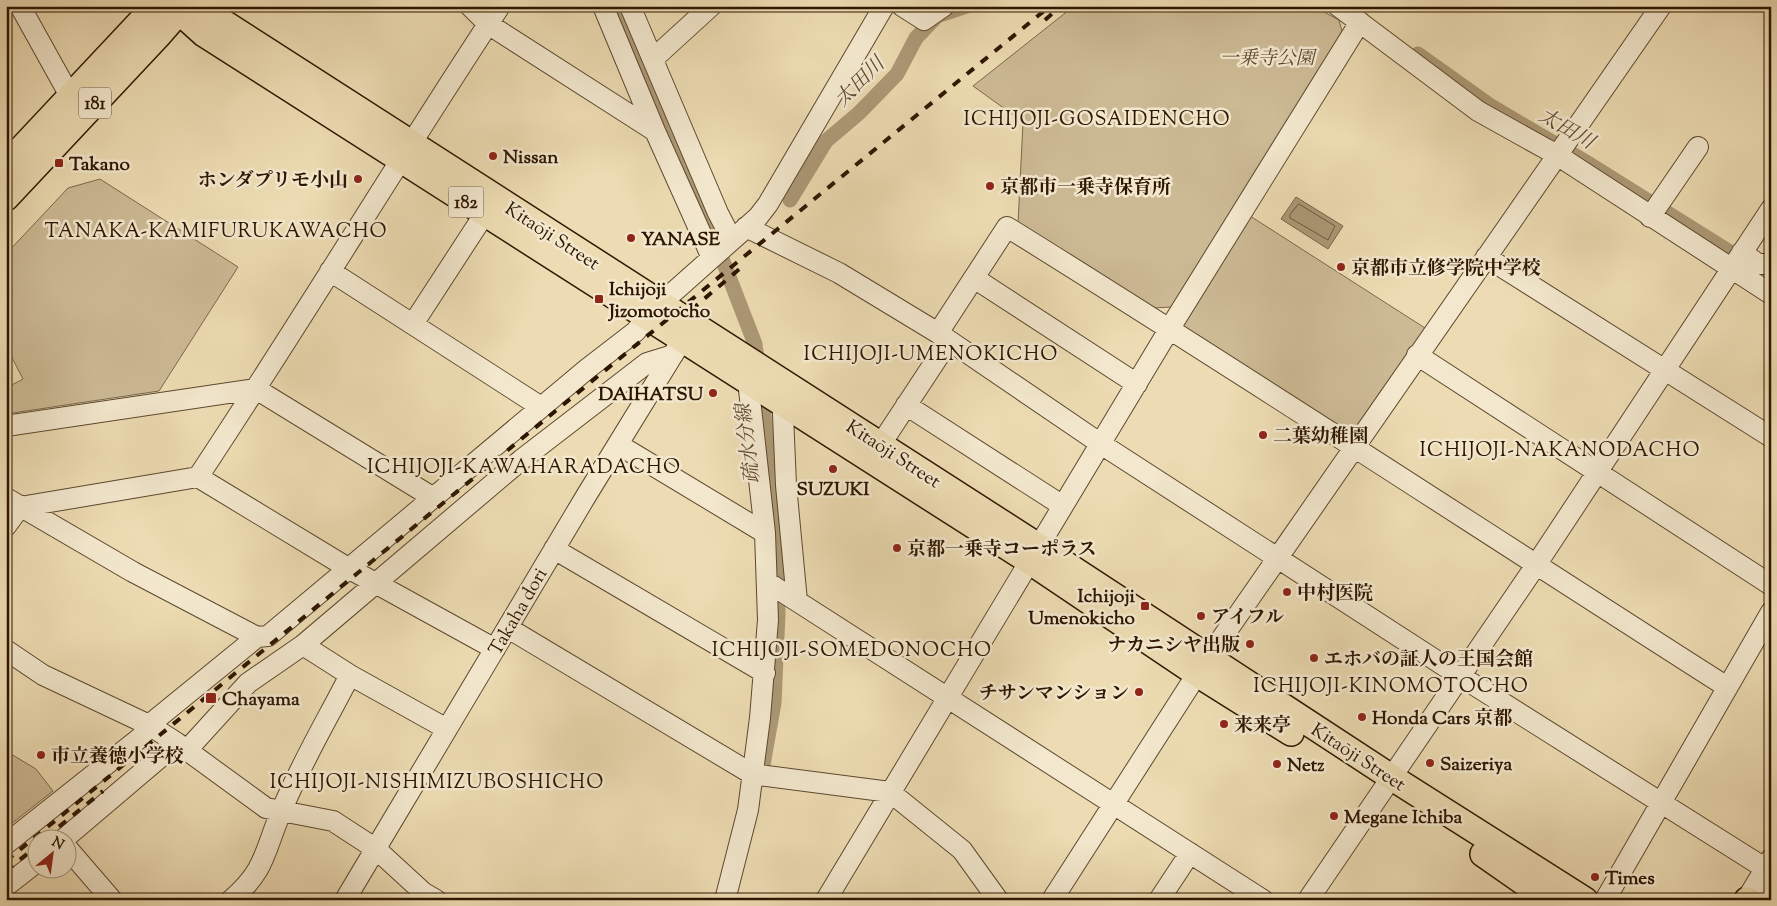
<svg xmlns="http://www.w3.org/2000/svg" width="1777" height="906" viewBox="0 0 1777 906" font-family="'Sorts Mill Goudy','Noto Serif JP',serif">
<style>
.green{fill:#ccba95;stroke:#7c684b}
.water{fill:#ac9976;stroke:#796547}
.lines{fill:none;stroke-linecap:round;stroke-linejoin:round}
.shore{stroke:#6c583c;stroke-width:1}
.canal{stroke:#ac9976;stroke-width:15}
.minor-casing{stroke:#5d482e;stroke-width:22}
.major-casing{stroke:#2d1601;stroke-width:28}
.minor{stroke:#f3e8ce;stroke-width:20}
.major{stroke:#eddcb3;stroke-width:25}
.rail{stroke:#2d1601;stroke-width:4;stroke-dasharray:9 9;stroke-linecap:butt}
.poi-dot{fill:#8f2418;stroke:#f3e8ce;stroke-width:2}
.labels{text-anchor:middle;stroke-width:5;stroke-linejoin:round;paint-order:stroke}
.shield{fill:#f3e8ce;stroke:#68553e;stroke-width:1}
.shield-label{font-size:18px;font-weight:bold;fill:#2d1601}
.park-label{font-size:19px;font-style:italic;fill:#5d472d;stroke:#f3e8ce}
.poi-label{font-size:19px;font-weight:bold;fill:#2d1601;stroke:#f3e8ce;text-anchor:start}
.street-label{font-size:19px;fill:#2d1601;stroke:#f3e8ce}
.water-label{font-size:20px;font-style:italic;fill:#604a30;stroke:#f3e8ce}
.neighbourhood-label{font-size:20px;letter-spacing:1px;fill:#2d1601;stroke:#f3e8ce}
</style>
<rect width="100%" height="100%" fill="#eddcb3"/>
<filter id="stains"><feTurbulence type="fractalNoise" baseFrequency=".004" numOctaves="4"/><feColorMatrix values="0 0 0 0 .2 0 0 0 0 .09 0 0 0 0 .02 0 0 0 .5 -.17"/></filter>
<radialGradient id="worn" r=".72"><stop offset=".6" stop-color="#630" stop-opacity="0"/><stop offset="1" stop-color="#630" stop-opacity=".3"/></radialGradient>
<!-- green -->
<path class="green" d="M1074 6H1313L1339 20 1343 35 1173 307 1151 308 1018 224 1023 122 973 86Z
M100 179 238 267 159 391 6 414V388L23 379 6 346V298L13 293 6 286V254L68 188Z
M1247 214 1425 328 1353 431 1343 433 1182 329 1181 321Z
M6 751 36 769 53 791 6 828Z"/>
<!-- water -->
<path class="water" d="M1296 197 1343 226 1328 249 1281 219Z"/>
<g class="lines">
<!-- shore -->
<path class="shore" d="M1299 204 1335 226 1328 240 1290 218V215Z"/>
<!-- canal -->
<path class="canal" d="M616 6 709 225 755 344 774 496 778 614 774 703 763 765
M1418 54 1491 106 1591 165 1746 262
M790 200 826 141 859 113 897 74 916 38 937 16 967 6"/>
<!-- minor casing -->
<g class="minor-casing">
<path id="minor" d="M20 6 70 96
M470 6 488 24 655 131
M603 6 655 131 712 258
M630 6 718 213 732 240
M902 6 924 20 944 6
M1338 6 1478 111 1557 155 1771 294
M653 59 711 6
M1650 217 1698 147
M746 227 839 273 938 333
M1742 252 1758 264H1771
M1486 257 1771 437
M330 271 541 407
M974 278 1137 384
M413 324 493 201
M1417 355 1771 585
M782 391 786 485 797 601
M906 405 1063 506
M6 426 256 389 432 497
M619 445 765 533
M873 456 948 342
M198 477 348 568 495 649
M6 498 133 572 257 637
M6 526 20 507 198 477C301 322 397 162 500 6
M554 549 765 673
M767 582 1263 900
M508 628 752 774 890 792 962 850 998 900
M6 650 43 675 149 725 177 743
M1727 687C1487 534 1249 377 1007 227L938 333 1101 444 1460 676 1771 872
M447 729 350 675 303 645 521 460 647 363 673 355
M187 750 248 683 303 645
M65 838 177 743 266 808 333 821 376 849 424 893 436 900
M6 844 141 737 149 725 257 637 268 636 587 369 635 332 660 304 758 217 768 204 884 6
M68 849 112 900
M6 886 38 861
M1747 899 1771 859
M231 900C266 870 264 852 281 812 300 765 327 720 350 675
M345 900 586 496 682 340 692 329
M725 900 748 810 760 718 768 620 765 533 747 372
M826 900 1170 328 1360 22
M1052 900 1197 674 1661 6
M1159 900 1190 853
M1308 900 1536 565 1771 209
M1605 900 1771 612
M1769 900 1771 897"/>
</g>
<!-- major casing -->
<g class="major-casing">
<path id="major" d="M173 6 204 34 1029 561 1197 674 1291 733
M203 6 215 17 1038 546 1391 777 1585 900
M6 165 141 21 158 6
M6 198 157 37 178 13 181 6
M1483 854 1549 900
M1747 900H1748"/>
</g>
<!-- minor -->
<use href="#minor" class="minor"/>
<!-- major -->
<use href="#major" class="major"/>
<!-- rail -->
<path class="rail" d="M1045 20 1061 6
M691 310 743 266
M45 838 103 791
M6 861 1050 6
M6 871 38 845"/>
</g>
<!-- markers -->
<g class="poi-dot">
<circle cx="493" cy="156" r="5"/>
<rect x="54" y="158" width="10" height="10" rx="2.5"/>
<circle cx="358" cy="179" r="5"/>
<circle cx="990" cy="186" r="5"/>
<circle cx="631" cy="238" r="5"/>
<circle cx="1341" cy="267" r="5"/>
<rect x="594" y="294" width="10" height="10" rx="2.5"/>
<circle cx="713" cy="393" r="5"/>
<circle cx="1263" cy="435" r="5"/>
<circle cx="833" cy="469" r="5"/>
<circle cx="897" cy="548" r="5"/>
<circle cx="1287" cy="592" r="5"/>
<rect x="1140" y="601" width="10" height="10" rx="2.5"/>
<circle cx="1201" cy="616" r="5"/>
<circle cx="1250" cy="644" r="5"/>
<circle cx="1314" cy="658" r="5"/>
<circle cx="1139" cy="692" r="5"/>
<rect x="205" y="692" width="12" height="12" rx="2.5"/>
<circle cx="1362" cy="717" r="5"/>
<circle cx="1224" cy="724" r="5"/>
<circle cx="41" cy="755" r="5"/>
<circle cx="1430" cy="763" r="5"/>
<circle cx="1277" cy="764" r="5"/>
<circle cx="1334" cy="816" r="5"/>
<circle cx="1595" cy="877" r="5"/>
</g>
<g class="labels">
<!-- shield labels -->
<g class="shield">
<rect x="79" y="87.5" width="32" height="31" rx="4"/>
<rect x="448.5" y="186.5" width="35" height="31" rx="4"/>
</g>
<g class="shield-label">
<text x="95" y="109">181</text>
<text x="466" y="208">182</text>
</g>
<!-- park labels -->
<g class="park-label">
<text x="1267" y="64">一乗寺公園</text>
</g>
<!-- poi labels -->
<g class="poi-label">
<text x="503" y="163">Nissan</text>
<text x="69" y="170">Takano</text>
<text x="348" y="186" text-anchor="end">ホンダプリモ小山</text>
<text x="1000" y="193">京都市一乗寺保育所</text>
<text x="641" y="245">YANASE</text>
<text x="1351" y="274">京都市立修学院中学校</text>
<text x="609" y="295">Ichijoji<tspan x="609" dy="22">Jizomotocho</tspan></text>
<text x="703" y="400" text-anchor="end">DAIHATSU</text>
<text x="1273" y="442">二葉幼稚園</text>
<text x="833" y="495" text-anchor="middle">SUZUKI</text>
<text x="907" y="555">京都一乗寺コーポラス</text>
<text x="1297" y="599">中村医院</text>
<text x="1135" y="602" text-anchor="end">Ichijoji<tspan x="1135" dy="22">Umenokicho</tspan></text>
<text x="1211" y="623">アイフル</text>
<text x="1240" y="651" text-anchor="end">ナカニシヤ出版</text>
<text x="1324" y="665">エホバの証人の王国会館</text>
<text x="1129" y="699" text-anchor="end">チサンマンション</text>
<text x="222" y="705">Chayama</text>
<text x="1372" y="724">Honda Cars 京都</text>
<text x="1234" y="731">来来亭</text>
<text x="51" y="762">市立養徳小学校</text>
<text x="1440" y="770">Saizeriya</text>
<text x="1287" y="771">Netz</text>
<text x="1344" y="823">Megane Ichiba</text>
<text x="1605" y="884">Times</text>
</g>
<!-- street labels -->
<g class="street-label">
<text transform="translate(553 235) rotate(33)" y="7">Kitaōji Street</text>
<text transform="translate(894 453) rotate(33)" y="7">Kitaōji Street</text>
<text transform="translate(517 611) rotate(-60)" y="7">Takaha dori</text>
<text transform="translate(1359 756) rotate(33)" y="7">Kitaōji Street</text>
</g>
<!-- water labels -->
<g class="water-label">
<text transform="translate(859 81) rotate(-45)" y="7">太田川</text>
<text transform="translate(1567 128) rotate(30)" y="7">太田川</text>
<text transform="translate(747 444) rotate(-97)" y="7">疏水分線</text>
</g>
<!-- neighbourhood labels -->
<g class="neighbourhood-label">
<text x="1097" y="125">ICHIJOJI-GOSAIDENCHO</text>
<text x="216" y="237">TANAKA-KAMIFURUKAWACHO</text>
<text x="931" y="360">ICHIJOJI-UMENOKICHO</text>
<text x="1560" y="456">ICHIJOJI-NAKANODACHO</text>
<text x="524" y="473">ICHIJOJI-KAWAHARADACHO</text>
<text x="852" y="656">ICHIJOJI-SOMEDONOCHO</text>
<text x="1391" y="692">ICHIJOJI-KINOMOTOCHO</text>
<text x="437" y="788">ICHIJOJI-NISHIMIZUBOSHICHO</text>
</g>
</g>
<!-- margin -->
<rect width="1777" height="906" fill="none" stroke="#eddcb3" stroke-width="25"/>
<rect x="8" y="8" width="1762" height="891" fill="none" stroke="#2d1601" stroke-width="2.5"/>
<rect x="12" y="12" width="1752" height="881" fill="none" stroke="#2d1601"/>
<!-- north arrow -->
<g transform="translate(52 854) rotate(29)"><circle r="24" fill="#f3e8ce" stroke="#a4947c"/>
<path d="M0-4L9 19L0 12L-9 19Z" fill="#8f2418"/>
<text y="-8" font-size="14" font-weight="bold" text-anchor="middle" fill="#2d1601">N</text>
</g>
<rect width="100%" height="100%" filter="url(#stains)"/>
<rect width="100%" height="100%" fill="url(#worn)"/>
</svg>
